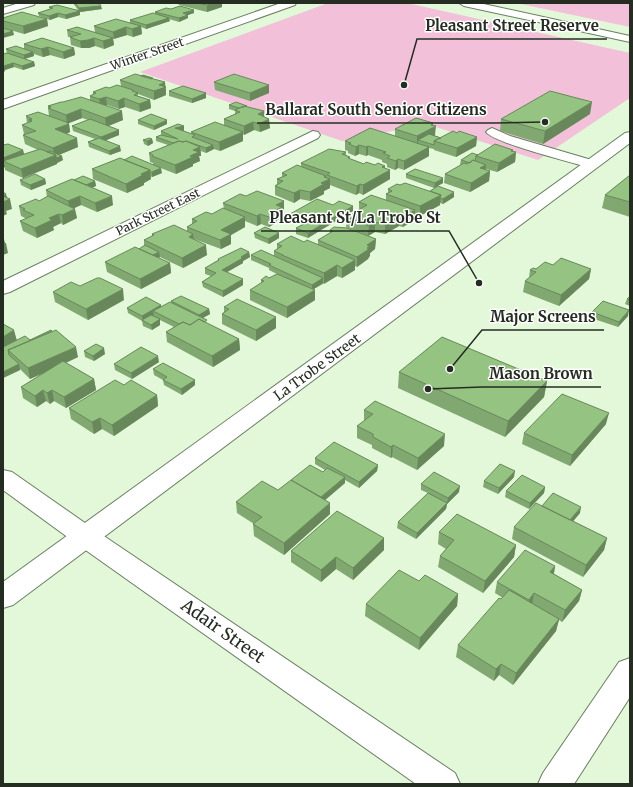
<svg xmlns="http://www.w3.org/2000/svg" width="633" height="787" viewBox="0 0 633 787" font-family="Merriweather,serif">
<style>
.green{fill:#f2c1d9}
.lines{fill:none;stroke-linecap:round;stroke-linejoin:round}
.service-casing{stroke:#6b7e63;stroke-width:2}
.minor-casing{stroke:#6b7e63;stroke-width:2}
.tertiary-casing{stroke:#6b7e63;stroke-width:2}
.secondary-casing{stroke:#6b7e63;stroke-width:2}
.service{fill:#fff;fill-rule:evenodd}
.minor{fill:#fff;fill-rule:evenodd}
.tertiary{fill:#fff;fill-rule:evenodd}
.secondary{fill:#fff;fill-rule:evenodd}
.wall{fill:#80a870}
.shaded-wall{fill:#68885b}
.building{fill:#95c382;stroke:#68885b}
.labels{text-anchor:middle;stroke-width:3;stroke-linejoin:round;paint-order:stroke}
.far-street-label{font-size:12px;fill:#252d22;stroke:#fff}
.street-label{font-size:14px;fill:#252d22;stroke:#fff}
.near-street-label{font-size:17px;fill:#252d22;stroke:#fff}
.leader{fill:none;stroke:#252d22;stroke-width:1.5}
.callout-dot{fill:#252d22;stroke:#fff;stroke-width:1.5}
.callout-label{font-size:15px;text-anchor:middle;font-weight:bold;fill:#252d22;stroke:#fff;stroke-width:3;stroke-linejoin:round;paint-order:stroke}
</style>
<rect width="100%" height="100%" fill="#e2f8d9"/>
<!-- green -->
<path class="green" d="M328 3H407L630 53V98L538 160 427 124 342 141 140 72Z
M516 3H630V27Z"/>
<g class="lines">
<!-- service casing -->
<g class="service-casing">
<path id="service" d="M492 128 510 136 595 161 597 164 595 167 591 168C574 163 494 143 486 132L488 130Z"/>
</g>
<!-- minor casing -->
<g class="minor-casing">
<path id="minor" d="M19 3H35L34 5 3 14V8Z
M281 3H296L295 5 3 109V100Z
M313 131 318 132 320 135 318 138 10 292 3 294V281Z
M86 527 95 530 455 773 460 784H416L77 544 73 537 77 530Z
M630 658V697L574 784H538L543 773 619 662Z"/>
</g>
<!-- tertiary casing -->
<g class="tertiary-casing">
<path id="tertiary" d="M459 3H479L630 36V42L464 6Z
M3 470 12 472 95 530 99 537 95 544 86 547 77 544 3 490Z"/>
</g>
<!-- secondary casing -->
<g class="secondary-casing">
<path id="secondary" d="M630 132V143L13 605 3 608V582L625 133Z"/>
</g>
<!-- service -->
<use href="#service" class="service"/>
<!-- minor -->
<use href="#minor" class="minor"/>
<!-- tertiary -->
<use href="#tertiary" class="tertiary"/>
<!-- secondary -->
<use href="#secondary" class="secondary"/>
</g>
<!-- wall -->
<path class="wall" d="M73 3H99L102 9 80 12V15L66 19 58 17 50 20 39 16 38 13 50 9 49 7 78 10Z
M178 3H222V7L207 12 179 5Z
M171 9 194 13 188 15V18L179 22 169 19 170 21 146 29 141 27 142 34 133 37 127 35 113 39 114 45 104 49 95 46 89 48H81L71 45 70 37H68L67 30 95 32 94 26 130 23V20L155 14V12Z
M3 18 47 19 48 26 24 34 3 28Z
M24 44 74 48 75 55 64 59 50 55 43 57 34 54V56L25 59 34 62 35 66 23 70 14 67 5 70V71L3 72V54L7 53 6 49H24Z
M153 79 166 87V95L154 100 138 94V96L150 100 151 108 140 112 125 107 119 109 107 105 106 106 123 120 108 126 119 130V135L106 140 121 151 110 155 89 147 88 142 95 139 73 131 72 126 88 120 82 118 68 123 69 124 70 132 67 134 78 147 59 155 63 160 57 163V164L23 178 5 170V167L3 168V145L23 150 24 154 38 150 25 144 23 135H26L24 134 22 125 27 123 26 116H49L48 108H49L48 106 63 102 90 100V96L93 94V92L109 88 121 86 120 80Z
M214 82 269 93 250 101 215 90Z
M169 91 206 93V98L192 103 169 96Z
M229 105 247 106V107L264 117 270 128 260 132 254 130 244 135 243 134V141L220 151 214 149 206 153 201 151V156H199L200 161 193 164V166L176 174 153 165V163L150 162 149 153 168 145 156 141V137L161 135V131L184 126V131H183L192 134 191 132 224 125V119L235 114V111L229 109Z
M590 114 543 144 500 131 501 119Z
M138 120 167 124 154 130 138 124Z
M433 125 435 135H434L441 138 457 133 477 137 476 146 456 157 434 150V149L429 148V156L404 170 398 168 395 170 387 167V164L382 162V160L368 155 366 156 359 154 355 156 348 153V151L345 150V141L395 136V129Z
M152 139 153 143 148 146 144 144 143 140Z
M513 150V152H516L515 162 497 172 486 169V170L490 171 489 181 470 192 444 183 445 174 461 165 460 164 461 160 478 155Z
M346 152V155L350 159 364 164 385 166V168L390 179 363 195 359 193 356 195 330 185V188L324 191V194L310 201 300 199 294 203 275 195V186L277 184V179L282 177V173L301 167V163Z
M120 158 162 173 152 177 150 176 151 179 144 183V185L127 193 93 179 92 169Z
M406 174 443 183 434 188 406 178Z
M630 175V217L602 208 605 195Z
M45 179 46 184 31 190 21 185 20 180Z
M74 180 95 181 96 186 92 187 113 205 97 212 81 205 74 208 77 218 63 225 61 223 53 227 54 230 37 238 23 231 20 221 25 219V218L21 216 19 206 39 201 47 197 46 190Z
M400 185 454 197 443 204 440 203V205L420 216 415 214 414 220 403 227 399 226 385 234 375 232 368 236 346 227 347 217 359 210V202L386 200V194L388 193V189Z
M223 203 284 210 282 211 283 217 277 220V222L269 227 261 224 257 226 245 221V227L231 235V244L221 249 194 239 207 255 183 268 160 257 158 258 170 263 171 273 141 289 107 272 105 262 139 249 144 246V240L152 236V234L187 231V227L192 224V219L212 214 224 209Z
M333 205 353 206V211L321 230V229V230L308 238 296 234V228L305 224 291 219 290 214Z
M330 230 376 239 375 249 370 253V256L369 257 368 259 357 267 355 266V270L342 278 337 276 314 289 315 300 287 318 250 300V290L261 283V280L269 278 277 274 269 270V268L251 260V255L274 256V251L277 249V244L304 242 318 245V240L330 234Z
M254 233H279V238L269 244 255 238Z
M249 252 250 257 243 261V263L227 272 243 285 223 297 203 287 202 282 211 276 205 274V268L218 260V259Z
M553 265 591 269 589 279 559 306 523 292 525 281 529 278 530 270Z
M80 286 124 300 88 320 55 302 53 292Z
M630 296V306L625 304 627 299Z
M171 301 209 309 210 314 203 318 207 323 239 339 240 350 213 367 167 342 166 332 174 327 160 320V325L152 330 143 326 142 321 128 313 127 308 161 305V307L171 302Z
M224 307 276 328 256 341 222 324V314L224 312Z
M592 312 628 316 618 327 591 318Z
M3 324 17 340H30L78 357 66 363 94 379 96 390 66 408 54 401 50 404 46 401 37 407 23 398 21 387 44 373 30 379 20 369V370L3 378Z
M84 351 105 354 94 361 85 357Z
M159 362 132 379 115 370 114 364Z
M153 369 195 380V385L182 395 164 385 163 380 154 375Z
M399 372 547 381 544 397 505 437 398 388Z
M124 385 157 395 158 406 114 436 102 429 94 434 71 419 69 408Z
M364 410 444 446 417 470 392 457 391 458 372 448V445L357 438V426L364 421Z
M606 424 570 466 522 444 524 433Z
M315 458 378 465 377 471 359 488 345 480V483L325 500 330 514 284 555 254 536 253 524H254L237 513 236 502 278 490 323 472 325 470 315 464Z
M514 477 498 494 483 487 484 481Z
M421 484 459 492 447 504 446 509 416 539 397 528 398 522 428 493 421 490Z
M545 487 544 493 529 509 505 497 506 491Z
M542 506 580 513 573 521 607 538 604 550 583 577 512 539 514 527Z
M439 532 516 545 514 557 483 593 438 567 440 556 446 549 438 544Z
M384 538V550L353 580 336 569 321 582 291 562V551Z
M555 566 554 574 582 590 579 601 562 622 559 620 556 631 513 685 499 675 494 681 456 657 458 645 503 598 495 593 497 582Z
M419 581 458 594 457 606 419 650 365 616 366 604Z"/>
<!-- shaded-wall -->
<path class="shaded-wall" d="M210 3H222V7L207 12V5Z
M101 6 102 9 80 12V15L66 19 65 15 79 11V8Z
M194 10V13L188 15V18L179 22V18L183 13Z
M58 13V17L50 20 49 16Z
M169 18 170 21 146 29V25Z
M47 19 48 26 24 34 23 26Z
M141 26 142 34 133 37 132 29Z
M126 27 127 35 114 39 113 32Z
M13 31 14 35 3 38V34Z
M94 38 95 46 89 48H81L80 41Z
M113 38 114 45 104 49 103 41Z
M48 47 50 55 43 57 41 49Z
M74 48 75 55 64 59 63 52Z
M33 52 34 56 24 59V55Z
M34 62 35 66 23 70 22 66Z
M13 63 14 67 5 70V71L3 72V68L4 67V66Z
M165 82 166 95 154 100V91L159 85Z
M269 85V93L250 101V93Z
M206 93V98L192 103V99Z
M106 97 107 105 101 108 99 99Z
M124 98 125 107 119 109 118 101Z
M150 100 151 108 140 112 139 104Z
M592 102 590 114 543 144 545 131Z
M81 109 82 118 67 124 66 115Z
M122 111 123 120 106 127 105 118Z
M264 111 265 120 258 114Z
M269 119 270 128 260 132 259 124Z
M167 120V124L154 130V126Z
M253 122 254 130 244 135V126Z
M433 123V128L436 126 435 135 423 141 418 140V144L417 145V136L431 125Z
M69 124 70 132 57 138 55 129Z
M184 126V131L175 133V128Z
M119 130V135L102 142 101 137Z
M243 132V141L220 151 219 142Z
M477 137 476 146 456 157 457 148Z
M77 138 78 147 56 156H62L63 160 57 163V164L23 178 21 169 54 156 53 148Z
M152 139 153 143 148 146 147 141Z
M213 145 214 149 206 153V148Z
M359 145V154L355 156 356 147Z
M120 146 121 151 110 155 109 151Z
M368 146V155L366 156V147Z
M200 147 201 156H199L200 161 193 164V166L176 174 175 165 190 156 193 150Z
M429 147V156L404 170V161Z
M23 150 25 159 3 161 5 167 3 168V158Z
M513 150 512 155 516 152 515 162 497 172 499 163Z
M398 159V168L395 170 396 161Z
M486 165 485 174 480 168Z
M385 166V173L390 170V179L363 195V185L382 167Z
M161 168 162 173 152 177V172Z
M150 170 151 179 144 183V185L127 193 126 184 141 174Z
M490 171 489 181 470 192 471 183Z
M326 176V181L330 179V188L324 191V194L310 201V192L321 183 324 177Z
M443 178V183L434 188 435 183Z
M45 179 46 184 31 190 30 185Z
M95 181 96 186 85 191 84 186Z
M360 184 359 193 356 195 357 186Z
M300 190V199L294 203V193Z
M454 192V197L443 204V199Z
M6 194 8 200 10 199 12 209 6 211 7 214 3 216V196Z
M441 195 440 205 420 216V206Z
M80 196 81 205 70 210 68 201Z
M112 196 113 205 97 212 95 203Z
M284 201V210L282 211 283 217 277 220V222L269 227V217L276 205Z
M353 206V211L321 230V225Z
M75 209 77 218 63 225 62 215Z
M415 210 414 220 403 227V217Z
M59 214 61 223 53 227 54 230 37 238 35 228 49 218Z
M260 214 261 224 257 226V216Z
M399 216V226L385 234V224Z
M245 217V227L231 235V244L221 249 220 240 221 230Z
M375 222V232L368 236 369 226Z
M321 225V230L308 238V233Z
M279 233V238L269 244 268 239Z
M193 234 194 244 189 237Z
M3 235 5 243H6L8 253 3 255Z
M376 239 375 249 370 253V256L369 257 368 259 357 267V257L367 245Z
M206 245 207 255 183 268 182 258Z
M159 252 160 257 151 261 150 256Z
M249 252 250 257 243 261V263L222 275V270Z
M355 260V270L342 278V268Z
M170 263 171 273 141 289 140 279Z
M337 265V276L324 284V273Z
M591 269 589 279 559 306 561 295Z
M323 278V283L312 290V285Z
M243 279V285L223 297V291Z
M123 289 124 300 88 320 86 309Z
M315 290V300L287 318V307Z
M161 305 162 310 153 311 154 315 143 321 142 316Z
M209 309 210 314 199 320V315Z
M629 310 628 316 618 327 619 322Z
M276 317V328L256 341V330Z
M160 319V325L152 330 151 325Z
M14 330 17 341 3 349V337Z
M239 339 240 350 213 367 212 356Z
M76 347 78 357 30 379 28 368Z
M104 348 105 354 94 361 93 356Z
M158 356 159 362 132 379 131 373Z
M19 364 20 370 3 378V372Z
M94 379 96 390 66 408 64 397Z
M195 380V385L182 395 181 389Z
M547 381 544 397 505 437 508 421Z
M43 390 46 401 37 407 35 396Z
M52 390 54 401 50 404 47 393Z
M157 395 158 406 114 436 112 425Z
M609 413 606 424 570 466 572 455Z
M100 418 102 429 94 434 92 422Z
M445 434 444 446 417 470 418 458Z
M393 445 392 457 391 458V447Z
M378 465 377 471 359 488V482Z
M515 471 514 477 498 494 499 488Z
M345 477V483L317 507V501Z
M460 486 459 492 447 504 446 509 416 539 417 533 447 503 448 498Z
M545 487 544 493 529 509 530 503Z
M330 503V514L284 555V543Z
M581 507 580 513 565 531 566 525Z
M384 538V550L353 580V568Z
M607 538 604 550 583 577 586 565Z
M516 545 514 557 483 593 485 581Z
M336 557V569L321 582V570Z
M555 566 553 578 550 572Z
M582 590 579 601 562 622 565 610Z
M534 593 532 605 527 612 529 600Z
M458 594 457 606 419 650 420 638Z
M559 619 556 631 513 685 516 673Z
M501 664 499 675 494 681 496 669Z"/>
<!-- building -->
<path class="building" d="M75 3H99L101 6 79 8Z
M198 3H213L207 5Z
M57 5 80 11 65 15 58 13 49 16 38 13 53 8 49 7Z
M180 6 194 10 183 13 188 15 179 18 155 12 166 8 171 9Z
M22 12 47 19 23 26 3 21V18Z
M153 13 169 18 146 25 130 20Z
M116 19 141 26 132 29 126 27 113 32 94 26Z
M77 27 113 38 103 41 94 38 88 40 80 41 70 37 81 34 67 30Z
M3 28 13 31 3 34Z
M42 38 74 48 63 52 48 47 41 49 24 44Z
M16 46 33 52 24 55 6 49Z
M7 53 34 62 22 66 13 63 4 66H3V54Z
M135 74 165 82 159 85 166 87 154 91 120 80Z
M234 74 269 85 250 93 214 82Z
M143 75 153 78 152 79 141 76Z
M117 85 133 90 132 91 138 93 134 95 150 100 139 104 124 98 118 101 106 97 99 99 90 96 96 93 93 92 106 87 109 88Z
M183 86 206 93 192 99 169 91Z
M550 91 592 102 545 131 501 119Z
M81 97 122 111 105 118 81 109 66 115 48 108 51 107 48 106 61 102H63Z
M236 102 247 106 239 108 229 105Z
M244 106 264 111 258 114 269 119 259 124 253 122 244 126 224 119 240 112 235 110Z
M38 112 66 122 69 124 55 129 77 138 53 148 23 135 36 131 22 125 32 121 29 120 32 119 26 116Z
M151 114 167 120 154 126 138 120Z
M416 118 433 123 431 125 436 126 417 136 395 129Z
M90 119 119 130 101 137 72 126Z
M215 122 243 132 219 142 191 132Z
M178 124 184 126 175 128 195 135 192 137 213 145 206 148 186 141 183 142 179 141 173 143 156 137 161 135 178 139 161 131Z
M370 128 429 147 404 161 398 159 396 161 387 158 390 156 383 153 386 152 368 146 366 147 359 145 356 147 349 144 351 143 345 141Z
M453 131 457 133 459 131 477 137 457 148 434 141Z
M429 134 441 138 434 141V145L418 140Z
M99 138 120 146 109 151 88 142Z
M149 138 152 139 147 141 143 140Z
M179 141 183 142 186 141 200 147 193 150 199 152 190 156 193 157 175 165 152 156 153 155 149 153Z
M8 144 23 150 3 158V145Z
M495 144 513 150 511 151 516 152 499 163 476 156Z
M40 149 56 155 21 169 3 161Z
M329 149 346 152 342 154 350 157 348 158 364 164 366 162 375 165 378 163 385 166 382 167 390 170 363 185 360 184 357 186 327 175 330 173 301 163Z
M50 151 62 156 56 158V155L47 152Z
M472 153 478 155 476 156 475 161 473 160 470 163 461 160Z
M132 156 161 168 152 172H150V170L124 160Z
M120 158 150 170 141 174 143 175 126 184 92 169Z
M473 160 486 165 480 168 490 171 471 183 445 174 464 163 467 164Z
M297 165 326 176 324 177 330 179 321 183 324 184 310 192 300 190 294 193 275 186 283 181 277 179 287 175 282 173Z
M415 169 443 178 435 183 406 174Z
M35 174 45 179 30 185 20 180Z
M630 175V202L605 195Z
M83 176 95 181 86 185 74 180Z
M72 179 112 196 95 203 80 196 68 201 46 190Z
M405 183 441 195 420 206 386 194 392 191 388 189 397 184 400 185Z
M438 186 454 192 443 199 440 198 441 195 430 191Z
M257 191 284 201 276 205 282 207 275 211 277 213 269 217 260 214 257 216 223 203 240 194 246 196Z
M3 192 6 194 3 196 10 199 3 202Z
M371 195 415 210 403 217 399 216 385 224 375 222 369 226 347 217 367 205 359 202Z
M48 196 75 209 62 215 59 214 49 218 52 220 35 228 20 221 34 215 23 210 25 209 19 206 36 199 39 201Z
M317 199 333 205 339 201 353 206 321 225 290 214Z
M223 208 245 217 221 230 231 234 220 240 187 227 197 221 192 219 206 212 212 214Z
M310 221 321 225 308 233 296 228Z
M174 225 193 234 189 237 206 245 182 258 144 240 154 235 152 234Z
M265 227 279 233 268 239 254 233Z
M334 227 347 228 376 239 367 245 370 246 367 248 369 249 357 257 318 240 333 231 330 230Z
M291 236 304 242 307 240 355 260 342 268 337 265 324 273 282 255H283L274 251 282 246 277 244Z
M145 245 159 252 153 255 139 249Z
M135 247 170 263 140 279 105 262Z
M241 248 249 252 241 257 243 258 222 270 243 279 223 291 202 282 216 273 205 268 219 260 218 259Z
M261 250 323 278 312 285 269 265 271 264 251 255Z
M561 258 591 269 561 295 525 281 536 272 530 270 533 268 536 269 545 262 553 265Z
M277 274 315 290 287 307 250 290 264 281 261 280 266 276 269 278Z
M97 278H100L123 289 86 309 53 292 71 282 80 286Z
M181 296 209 309 199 315 171 301Z
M630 296V300L627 299Z
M146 297 161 305 142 316 127 308Z
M237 299 276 317 256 330 222 314 229 309 224 307Z
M603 301 629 310 619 322 592 312Z
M170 302 207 320 204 322 199 319 190 325 183 322 179 324 153 311Z
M151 315 160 319 151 325 142 320Z
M199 319 239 339 212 356 166 332 183 322 190 325Z
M3 324 14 330 3 337Z
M51 330 52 331 8 350 9 355 19 364 3 372V351H4L3 350V347L25 336 30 340Z
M56 330 76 347 28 368 8 350Z
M442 337 547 381 508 421 399 372Z
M96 344 104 348 93 356 84 351Z
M141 347 158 356 131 373 114 364Z
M63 361 94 379 64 397 52 390 47 393 43 390 35 396 21 387Z
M163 363 195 380 181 389 163 380 167 377 153 369Z
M115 380 124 385 131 380 157 395 112 425 100 418 92 422 69 408Z
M562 394 609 413 572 455 524 433Z
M375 401 445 434 418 458 393 445 391 447 373 437V434L357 426 373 414 364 410Z
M334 442 378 465 359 482 315 458Z
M500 464 515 471 499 488 484 481Z
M310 465 323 472 327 468 345 477 321 497 291 480Z
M434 472 460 486 448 498 421 484Z
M522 475 545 487 530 503 506 491Z
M291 480 330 503 284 543 253 524 262 517 236 502 262 481 278 490Z
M428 493 447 503 417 533 398 522Z
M553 493 581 507 570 520 542 506Z
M536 503 607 538 586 565 514 527Z
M337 511 384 538 353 568 336 557 321 570 291 551Z
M457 514 516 545 485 581 440 556 454 540 439 532Z
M525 550 555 566 550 572 582 590 565 610 534 593 529 600 497 582Z
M399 570 419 581 425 575 458 594 420 638 366 604Z
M509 590 559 619 516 673 501 664 496 669 458 645 499 598 501 599Z"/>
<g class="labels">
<!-- far-street labels -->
<g class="far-street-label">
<text transform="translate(147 54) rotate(-19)" y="4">Winter Street</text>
<text transform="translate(158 212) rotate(-26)" y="4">Park Street East</text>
</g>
<!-- street labels -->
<g class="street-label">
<text transform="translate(317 367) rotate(-36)" y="5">La Trobe Street</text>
</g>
<!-- near-street labels -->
<g class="near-street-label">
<text transform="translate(223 631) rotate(35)" y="6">Adair Street</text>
</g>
</g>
<!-- callouts -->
<path class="leader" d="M404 85L417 39H607M545 122L495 123H257M479 283L449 231H261M450 369L482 330H604M428 389L482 387H601"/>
<g class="callout-dot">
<circle cx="404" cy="85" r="4"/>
<circle cx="545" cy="122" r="4"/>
<circle cx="479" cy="283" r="4"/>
<circle cx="450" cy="369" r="4"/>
<circle cx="428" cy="389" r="4"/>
</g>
<g class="callout-label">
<text x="512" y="31">Pleasant Street Reserve</text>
<text x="376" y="115">Ballarat South Senior Citizens</text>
<text x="355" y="223">Pleasant St/La Trobe St</text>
<text x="543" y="322">Major Screens</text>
<text x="541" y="379">Mason Brown</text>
</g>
<!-- border -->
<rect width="633" height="787" fill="none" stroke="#252d22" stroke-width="8"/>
</svg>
